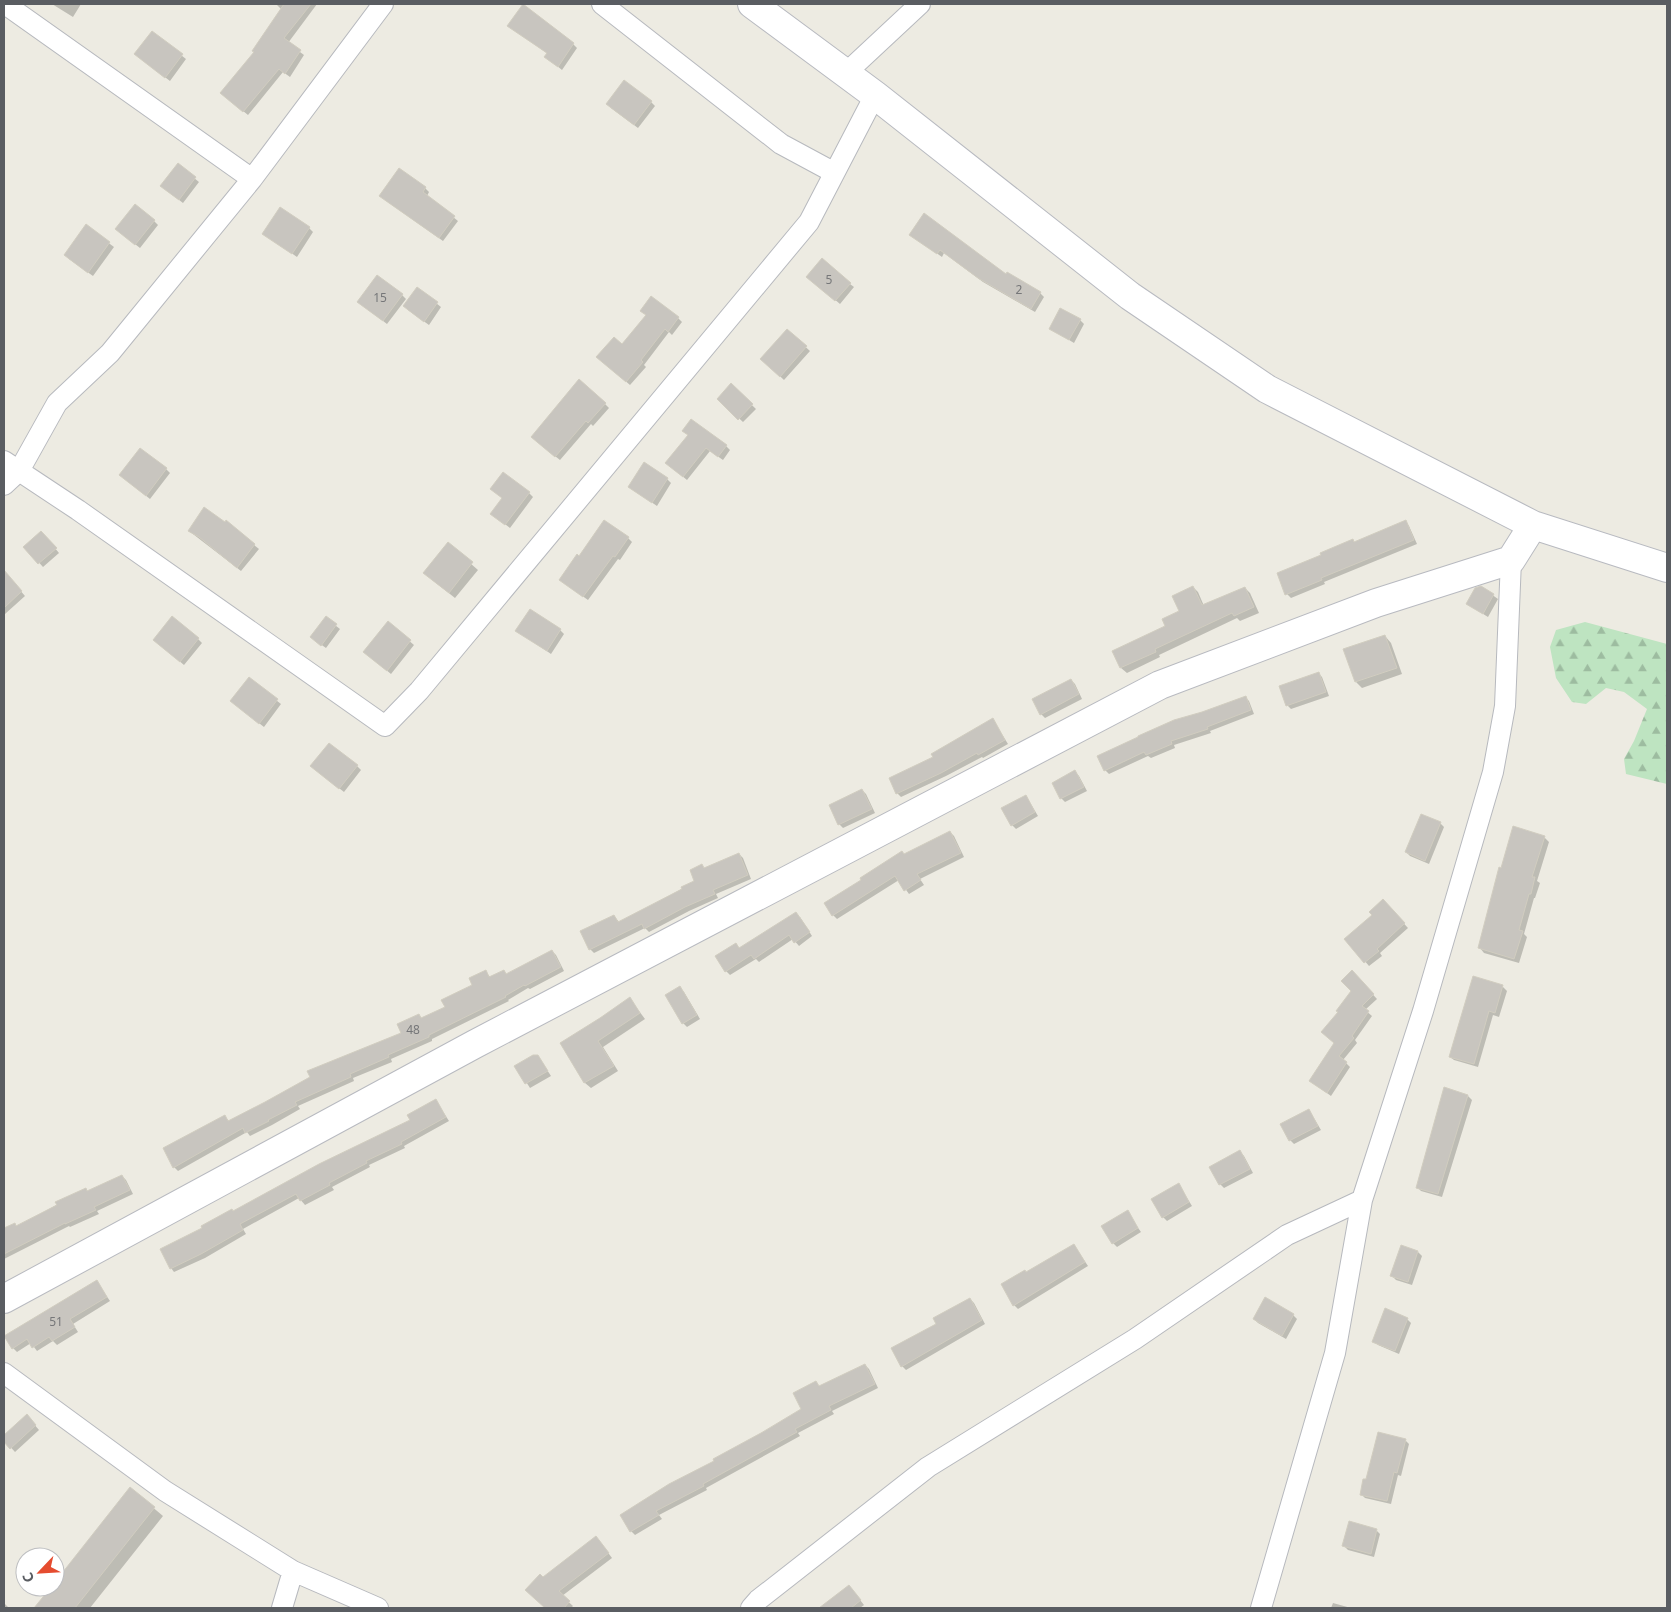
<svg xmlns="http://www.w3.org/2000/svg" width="1671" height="1612" viewBox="0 0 1671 1612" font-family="'Noto Sans',sans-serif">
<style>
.forest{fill:url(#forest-firs)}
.shadow{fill:#0003}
.building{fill:#c8c5bf;stroke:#d1cdc0}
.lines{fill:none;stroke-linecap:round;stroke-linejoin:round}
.street-casing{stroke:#b7b9be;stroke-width:22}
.secondary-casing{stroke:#b8bac0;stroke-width:30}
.street{stroke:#fff;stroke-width:20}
.secondary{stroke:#fff;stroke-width:28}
.labels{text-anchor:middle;stroke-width:5;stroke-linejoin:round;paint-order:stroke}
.number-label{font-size:12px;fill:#767779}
</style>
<defs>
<pattern id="forest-firs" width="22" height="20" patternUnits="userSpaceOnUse" patternTransform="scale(1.25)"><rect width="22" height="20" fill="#bee4c1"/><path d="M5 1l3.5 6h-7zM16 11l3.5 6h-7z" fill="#9dbca0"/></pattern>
</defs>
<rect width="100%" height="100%" fill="#edebe2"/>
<!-- forest -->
<path class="forest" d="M1585 622 1667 644V784L1626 774 1624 759 1634 741 1647 709 1624 692 1606 688 1586 704 1572 702 1556 678 1550 647 1556 630Z"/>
<!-- shadow -->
<path class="shadow" d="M52 4H81L73 17Z
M277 4H317L288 43 304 55 290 77 283 72 248 115 226 97 282 10 277 5Z
M513 29 573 44 577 48 562 70 546 57 548 54Z
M153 33 186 59 170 81 140 58Z
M651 102 655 106 638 128 611 108Z
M178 165 199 182 183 203 166 190Z
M425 188 429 192 427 196 458 221 443 241 385 200Z
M154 221 158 225 140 248 121 233Z
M86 226 114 247 93 276 69 259Z
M309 228 313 232 297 257 264 234Z
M915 238 1007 275 1040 293 1044 297 1035 312 983 282 944 253 942 257Z
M812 280 850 284 854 287 840 304Z
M417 288 441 307 429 325 408 310Z
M402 295 406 299 387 324 362 305Z
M647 316 678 318 682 322 672 335 669 332 644 365 646 367 630 385 602 361 623 346Z
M1080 320 1084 324 1074 343 1051 329Z
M787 330 810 351 784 380 762 359Z
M731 385 756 409 743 422 718 399Z
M605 404 609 408 593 426 591 424 560 460 536 441Z
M689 435 726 446 730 450 723 460 710 451 687 480 671 467Z
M166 469 170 473 150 499 125 479Z
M667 479 671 483 657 506 629 487Z
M529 493 533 497 510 528 496 517 503 498Z
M226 522 259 549 241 571 189 531Z
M1406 522 1409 526 1417 544 1324 582 1325 584 1291 598 1287 594 1354 543Z
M45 536 59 553 43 567 25 547Z
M628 538 632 542 620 560 618 559 588 600 564 583 579 558Z
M448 544 478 570 455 598 431 579Z
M5 573 25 596 5 614 4 613Z
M1193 587 1198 592 1204 606 1245 588 1250 593 1259 613 1240 621 1237 618 1159 655 1160 657 1127 673 1121 668 1114 651 1167 627 1181 612Z
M1481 587 1498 599 1488 617 1467 604Z
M326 618 340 629 326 648 316 641Z
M388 623 414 645 391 674 369 656Z
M560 630 564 634 551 654 517 631Z
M1385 636 1391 643 1402 674 1362 688 1356 682Z
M198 639 202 643 184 665 159 644Z
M1318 673 1322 677 1329 696 1291 709 1287 705Z
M249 679 281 704 264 727 236 705Z
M1071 680 1075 684 1082 699 1045 718 1041 714Z
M1245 697 1249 701 1254 714 1210 731 1211 733 1174 745 1175 748 1151 758 1148 756 1109 774 1105 770Z
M993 720 1008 744 983 758 982 757 946 776 901 797 897 793 935 757Z
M357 766 361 770 344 792 316 770Z
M1075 772 1079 776 1087 791 1065 802 1061 798 1053 783Z
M862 790 866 794 875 813 843 828 839 824Z
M1026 796 1038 816 1016 829 1012 825Z
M1440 823 1444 827 1429 864 1410 856 1406 852Z
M950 832 954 836 964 857 920 879 924 885 909 894 899 880 837 919 833 915 904 855Z
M1544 837 1549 842 1537 881 1540 883 1535 898H1534L1524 934 1527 937 1519 963 1484 953 1480 948Z
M739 854 743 858 751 879 716 894 718 898 689 911 649 932 645 928 594 953 590 949 614 916 620 923 696 881 705 869Z
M1383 901 1408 928 1380 953 1382 956 1369 966 1346 939 1374 915Z
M800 917 812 936 799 946 793 939 759 962 756 959 730 975 726 971 736 944 740 949Z
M552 951 556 955 564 971 530 989 528 988 508 1000 509 1001 432 1039V1041L391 1059 392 1062 353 1078 354 1081 298 1106 300 1109 272 1125 250 1136 247 1132 178 1171 174 1167 225 1117 229 1121 403 1033 419 1015 422 1019 446 1007 474 985 485 971 491 978 504 971 507 975Z
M1352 972 1377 999 1365 1010 1372 1016 1355 1040 1357 1043 1343 1060 1350 1067 1331 1096 1310 1081 1335 1043 1339 1012 1352 991Z
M1473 978 1503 987 1507 991 1499 1017 1493 1015 1478 1067 1454 1060 1450 1057Z
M680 988 684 992 700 1019 687 1027 683 1023Z
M630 999 645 1019 603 1047 618 1071 591 1088 585 1083 561 1044Z
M538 1056 551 1076 530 1088 516 1066Z
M1468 1096 1472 1100 1442 1197 1421 1191 1417 1187Z
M436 1101 449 1121 404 1146 405 1148 369 1165 370 1167 332 1187 334 1190 305 1205 299 1198 243 1229 246 1234 205 1258 174 1272 171 1268 233 1212 412 1121Z
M1309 1110 1321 1130 1294 1144 1290 1140Z
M1240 1152 1244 1156 1253 1173 1224 1188 1220 1184Z
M122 1176 126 1180 133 1194 97 1211 99 1214 70 1227 69 1226 4 1259V1229L14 1224 17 1227 85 1189 88 1192Z
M1179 1185 1192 1206 1167 1221 1163 1217Z
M1127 1212 1141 1232 1117 1247 1113 1243Z
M1074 1245 1088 1266 1018 1309 1014 1305 1027 1274Z
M1418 1252 1422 1256 1412 1285 1396 1280 1392 1276Z
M97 1282 110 1301 73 1324 78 1332 57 1345 53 1341 37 1351 31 1343 17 1352 13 1348Z
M970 1299 974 1303 985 1324 906 1370 902 1366 937 1324Z
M1293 1315 1297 1319 1286 1339 1258 1323 1254 1319Z
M1407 1319 1411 1323 1399 1354 1378 1345 1374 1341Z
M865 1365 869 1369 878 1388 832 1411 834 1414 798 1433 800 1436 706 1488 707 1490 659 1515 662 1519 635 1535 631 1531 716 1461 803 1409 820 1387Z
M27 1416 39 1430 15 1452 4 1440V1436Z
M1405 1440 1409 1444 1401 1476 1398 1475 1391 1504 1365 1498 1361 1494 1367 1481Z
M131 1489 163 1516 90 1608H36L53 1587H55V1584Z
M1376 1530 1380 1534 1374 1557 1348 1550 1344 1546Z
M600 1542 612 1558 562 1596 573 1606 571 1608H547L531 1594 543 1579Z
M849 1586 864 1605 860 1608H821Z
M4 1603 9 1608H4Z
M1333 1603 1351 1608H1331Z"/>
<!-- building -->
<path class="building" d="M284 4H311L284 38 301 50 285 74 279 69 243 112 220 93 254 52 252 51Z
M523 4 574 43 558 67 544 57 547 53 507 26Z
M152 31 183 54 165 78 134 54Z
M624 80 652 101 634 125 606 104Z
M178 163 196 177 179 200 160 186Z
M399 168 426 187 423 192 455 216 439 238 379 196Z
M135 204 155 220 135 245 115 229Z
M280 207 310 227 292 254 262 234Z
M924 213 1006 274 1007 272 1041 292 1031 309 978 278 940 250 937 254 909 235Z
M86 224 110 242 88 273 64 255Z
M822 258 851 283 835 301 806 277Z
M377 275 403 294 383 321 357 302Z
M417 287 438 302 424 322 403 306Z
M651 296 679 317 668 332 665 329 641 360 643 362 626 382 596 357 614 337 622 344 646 315 640 311Z
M1060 308 1081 319 1069 340 1049 329Z
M787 329 807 346 780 377 760 359Z
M579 379 606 403 588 423 586 421 555 457 531 437Z
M731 383 753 404 738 420 717 399Z
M691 419 727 445 718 457 706 448 683 477 665 463 688 435 682 431Z
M140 448 167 468 146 496 119 475Z
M644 462 668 478 652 503 628 487Z
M503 472 530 492 505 525 490 514 502 498 490 489Z
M204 507 225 522 226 520 255 544 237 568 199 537 188 531Z
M604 520 629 537 615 557 613 556 583 597 559 580 577 554 579 556Z
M1406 520 1414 540 1321 578 1322 580 1285 595 1277 573 1321 555 1320 553 1353 539 1354 542Z
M41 531 57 548 38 564 23 547Z
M448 542 473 562 449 593 423 573Z
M4 570 22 591 4 608Z
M1193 586 1202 605 1245 587 1254 607 1234 616 1232 613 1155 649 1156 652 1120 668 1112 651 1165 626 1162 619 1179 611 1172 596Z
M1481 586 1494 594 1483 614 1466 604 1475 588Z
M530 609 561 629 547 651 515 631Z
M172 616 199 638 180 662 153 640Z
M326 616 337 624 321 646 310 637Z
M388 621 411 640 387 671 363 652Z
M1385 635 1397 668 1355 682 1343 649Z
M1319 672 1326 692 1286 706 1279 686Z
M249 677 278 699 259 724 230 701Z
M1071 679 1079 694 1040 715 1032 699Z
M1246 696 1251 710 1207 727 1208 729 1171 741 1172 744 1146 755 1144 752 1104 771 1097 756 1138 737V736L1174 720 1202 712Z
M993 718 1005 740 978 755 977 753 941 773 896 794 889 778 933 757 931 754Z
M329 743 358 765 339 789 310 766Z
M1075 770 1084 787 1060 799 1052 783Z
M862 789 872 809 838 825 829 805Z
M1026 795 1035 812 1011 826 1001 808Z
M1421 814 1441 822 1425 861 1405 852Z
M1513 826 1545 836 1532 877H1535L1531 894H1529L1519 930 1523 931 1514 959 1478 948 1499 867 1501 868Z
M950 831 961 853 917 874 921 880 904 891 895 876 832 916 824 903 861 880 860 878 902 851 904 854Z
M739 853 748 875 713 890 715 894 685 907 644 929 642 924 589 950 580 931 614 915 618 922 682 889 681 887 694 881 690 870 702 864 704 868Z
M1383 899 1405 923 1377 949 1379 951 1364 963 1344 939 1372 915 1369 912Z
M796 912 810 932 794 943 789 935 754 959 751 955 725 972 715 956 736 943 739 948Z
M552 950 561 967 525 986 524 985 505 996 506 997 429 1035V1037L388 1055 389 1057 350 1074 351 1077 295 1102 297 1105 268 1120 269 1121 245 1133 243 1128 173 1168 163 1148 225 1115 228 1121 265 1102 310 1077 307 1071 401 1033 397 1024 419 1014 421 1018 445 1007 441 1000 472 985 469 978 486 970 489 977 504 970 506 974Z
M1352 970 1374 994 1362 1006 1369 1011 1352 1036 1354 1038 1339 1056 1347 1062 1327 1093 1309 1081 1334 1043 1321 1032 1338 1012 1336 1011 1351 991 1341 981Z
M1473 976 1503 985 1495 1013 1489 1011 1474 1064 1449 1057Z
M680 986 697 1015 682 1024 665 995Z
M630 997 640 1013 598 1041 614 1066 584 1083 560 1043 600 1018Z
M533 1055H538L548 1071 525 1084 514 1066Z
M1444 1087 1468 1095 1438 1194 1416 1188Z
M436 1099 446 1117 401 1142 402 1144 366 1161 367 1163 329 1183 330 1185 300 1201 296 1194 240 1224 243 1230 201 1254 170 1269 160 1249 202 1228 201 1226 232 1209 233 1211 319 1164 410 1120 407 1115Z
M1309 1109 1318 1126 1289 1141 1280 1124Z
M1240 1150 1250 1169 1219 1185 1209 1167Z
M122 1175 130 1190 94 1207 96 1210 65 1224V1223L4 1254V1228L15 1223 16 1226 57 1205 55 1202 86 1188 87 1191Z
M1179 1183 1189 1202 1162 1218 1151 1199Z
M1128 1210 1138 1228 1112 1244 1101 1226Z
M1074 1244 1085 1262 1013 1306 1001 1284 1025 1270 1026 1272Z
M1401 1245 1418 1251 1408 1282 1390 1276Z
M97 1280 107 1297 70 1319 75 1327 52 1341 49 1337 32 1348 27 1339 12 1349 4 1336Z
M1265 1297 1294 1314 1282 1336 1253 1319Z
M970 1298 982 1320 901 1367 891 1348 936 1324 933 1318Z
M1385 1308 1408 1318 1395 1351 1372 1342Z
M865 1364 875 1384 829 1406 831 1410 795 1429 797 1432 703 1484 704 1486 656 1511 659 1515 630 1532 620 1515 669 1484 714 1461 713 1459 761 1433 801 1409 793 1393 816 1381 819 1386Z
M27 1414 36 1425 10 1449 4 1442V1435Z
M1378 1432 1406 1439 1397 1473 1394 1472 1387 1501 1360 1495 1363 1479H1366Z
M130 1487 155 1507 75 1608H34L51 1587H55V1582Z
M1349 1521 1377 1529 1371 1554 1342 1546Z
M596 1536 609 1553 559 1591 570 1601 564 1608H545L525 1590 540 1574 543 1577Z
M849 1585 861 1600 851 1608H819Z"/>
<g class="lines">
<!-- street casing -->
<g class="street-casing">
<path id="street" d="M5 4 252 179
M602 4 781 144 833 172
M846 73 920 4
M4 461 78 510 385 726 419 691 809 222 875 95
M4 485 19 471 57 403 110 353 252 179 383 4
M4 1373 165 1491 293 1571 378 1608
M282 1608 293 1571
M751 1608 758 1600 928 1467 1135 1339 1287 1235 1362 1200
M1261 1608 1335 1353 1362 1200 1423 1011 1493 772 1505 706 1511 560"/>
</g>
<!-- secondary casing -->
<g class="secondary-casing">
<path id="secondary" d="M752 4 875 95 1130 296 1267 389 1533 525 1667 568
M4 1299 475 1044 1160 685 1376 603 1511 560 1533 525"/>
</g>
<!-- street -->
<use href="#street" class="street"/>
<!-- secondary -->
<use href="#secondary" class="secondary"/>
</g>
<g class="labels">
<!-- number labels -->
<g class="number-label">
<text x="829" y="284">5</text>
<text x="1019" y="294">2</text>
<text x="380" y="302">15</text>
<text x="413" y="1034">48</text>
<text x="56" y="1326">51</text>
</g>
</g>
<!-- border -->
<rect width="1671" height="1612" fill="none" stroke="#5a5d62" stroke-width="10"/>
<!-- north arrow -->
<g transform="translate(40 1572) rotate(245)"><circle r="24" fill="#ffffff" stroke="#bdbec0"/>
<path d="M0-4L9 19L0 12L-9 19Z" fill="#e54c2f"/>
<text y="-8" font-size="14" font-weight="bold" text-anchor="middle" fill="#5a5d62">С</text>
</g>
</svg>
